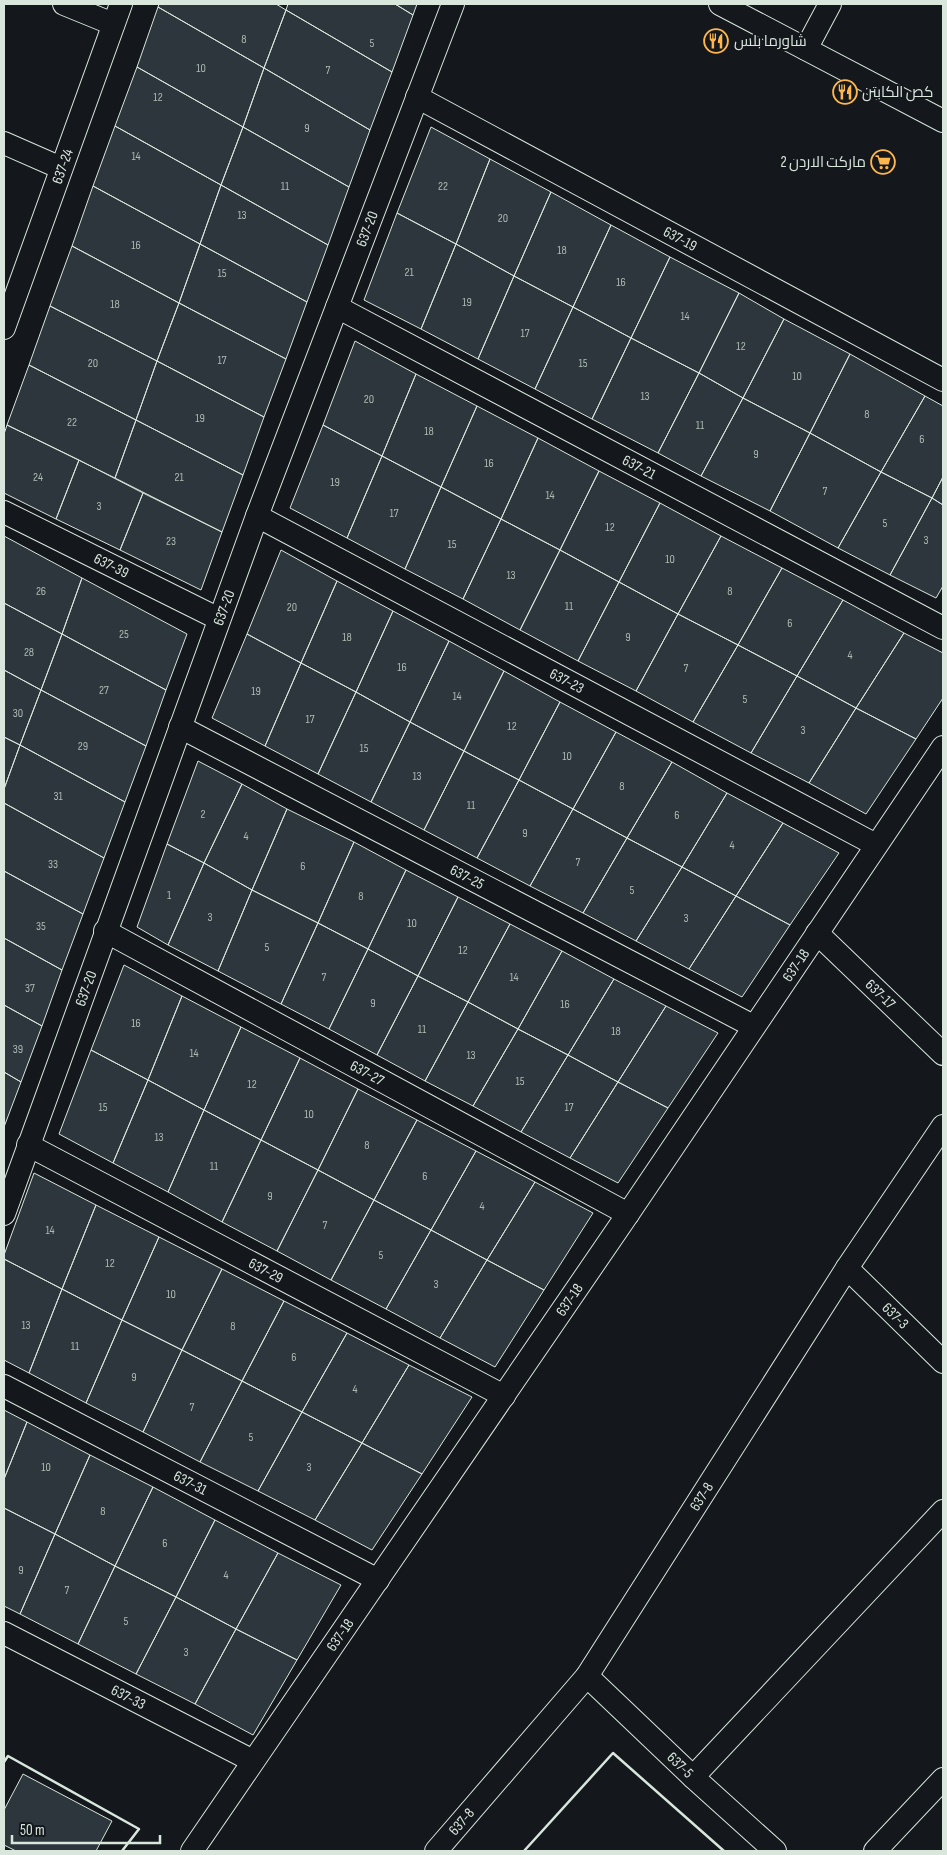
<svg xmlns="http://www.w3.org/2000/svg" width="947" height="1855" viewBox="0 0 947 1855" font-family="'Sofia Sans Condensed',Cairo,sans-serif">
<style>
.building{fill:#2c363c;stroke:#d8e6dc}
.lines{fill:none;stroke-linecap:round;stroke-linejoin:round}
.minor-casing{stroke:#d8e6dc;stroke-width:24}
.minor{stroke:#14181c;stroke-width:22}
.wall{stroke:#d8e6dc;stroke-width:2.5}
.labels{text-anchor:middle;stroke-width:4;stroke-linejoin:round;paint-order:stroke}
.number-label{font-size:12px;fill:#adbab4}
.poi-label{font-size:15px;fill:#d8e6dc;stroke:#14181c;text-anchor:start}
.street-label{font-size:15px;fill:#d8e6dc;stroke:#14181c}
</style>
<rect width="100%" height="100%" fill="#14181c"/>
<!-- building -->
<path class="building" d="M159 4H276L286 10 264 68 158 7Z
M288 4H395L413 15 392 72 286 10Z
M395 4H417L413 15Z
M158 7 264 68 243 127 137 67Z
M286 10 392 72 370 130 264 68Z
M137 67 243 127 221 185 115 126Z
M264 68 370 130 349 187 243 127Z
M115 126 221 185 200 244 93 186Z
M243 127 349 187 328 245 221 185Z
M431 127 490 159 456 244 397 213Z
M490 159 551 192 514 276 456 244Z
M221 185 328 245 307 302 200 244Z
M93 186 200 244 179 303 72 246Z
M551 192 611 225 573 307 514 276Z
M397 213 456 244 421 329 364 300Z
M611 225 670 257 631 338 573 307Z
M200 244 307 302 286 359 179 303Z
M456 244 514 276 478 359 421 329Z
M72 246 179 303 157 361 50 306Z
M670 257 739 293 699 373 631 338Z
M514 276 573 307 535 389 478 359Z
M739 293 784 319 743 398 699 373Z
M179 303 286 359 264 417 157 361Z
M50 306 157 361 136 420 29 365Z
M573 307 631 338 592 419 535 389Z
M784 319 850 354 810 433 743 398Z
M631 338 699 373 658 453 592 419Z
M355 341 416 374 382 456 323 425Z
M850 354 925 396 881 472 810 433Z
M157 361 264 417 243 475 136 420Z
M29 365 136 420 115 478 7 425Z
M699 373 743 398 701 476 658 453Z
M416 374 477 406 441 487 382 456Z
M925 396 943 406V477L932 498 881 472Z
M743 398 810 433 770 511 701 476Z
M477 406 538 438 501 519 441 487Z
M136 420 243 475 222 532 115 478Z
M7 425 79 460 56 519 4 493V434Z
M323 425 382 456 347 538 290 508Z
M810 433 881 472 838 548 770 511Z
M538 438 599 471 560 550 501 519Z
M382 456 441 487 405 569 347 538Z
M79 460 143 493 120 550 56 519Z
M599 471 660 503 619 582 560 550Z
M881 472 932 498 890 575 838 548Z
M943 477V505L932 498Z
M441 487 501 519 463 599 405 569Z
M143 493 222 532 201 590 120 550Z
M932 498 943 505V586L936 598 890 575Z
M660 503 721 536 678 614 619 582Z
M501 519 560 550 520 630 463 599Z
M4 536 82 578 62 634 4 603Z
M721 536 782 568 738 645 678 614Z
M281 550 337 581 301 663 247 634Z
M560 550 619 582 578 661 520 630Z
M782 568 843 600 797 676 738 645Z
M82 578 187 634 166 690 62 634Z
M337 581 393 611 356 692 301 663Z
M619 582 678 614 636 691 578 661Z
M843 600 904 633 856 708 797 676Z
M4 603 62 634 41 690 4 670Z
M393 611 449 641 410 722 356 692Z
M678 614 738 645 693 722 636 691Z
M904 633 943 653V698L916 739 856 708Z
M62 634 166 690 146 746 41 690Z
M247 634 301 663 265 746 212 718Z
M449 641 504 671 464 751 410 722Z
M738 645 797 676 751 753 693 722Z
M301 663 356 692 318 774 265 746Z
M4 670 41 690 20 745 4 737Z
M504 671 560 702 519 780 464 751Z
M797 676 856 708 809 783 751 753Z
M41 690 146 746 125 802 20 745Z
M356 692 410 722 371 802 318 774Z
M560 702 616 732 573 809 519 780Z
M856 708 916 739 866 814 809 783Z
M410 722 464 751 424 830 371 802Z
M616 732 672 762 627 838 573 809Z
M4 737 20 745 4 789Z
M20 745 125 802 104 858 4 803V789Z
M464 751 519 780 477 858 424 830Z
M198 761 242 784 204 863 167 844Z
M672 762 727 793 682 867 627 838Z
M519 780 573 809 530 886 477 858Z
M242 784 287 809 252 890 204 863Z
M727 793 783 823 736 896 682 867Z
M4 803 104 858 83 914 4 871Z
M287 809 354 842 318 923 252 890Z
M573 809 627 838 583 913 530 886Z
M783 823 839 853 790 925 736 896Z
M627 838 682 867 636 941 583 913Z
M354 842 406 870 368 949 318 923Z
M167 844 204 863 168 945 137 927Z
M204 863 252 890 218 971 168 945Z
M682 867 736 896 689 969 636 941Z
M406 870 458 897 418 976 368 949Z
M4 871 83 914 62 970 4 938Z
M252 890 318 923 281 1004 218 971Z
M736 896 790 925 742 997 689 969Z
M458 897 510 924 468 1002 418 976Z
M318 923 368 949 329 1029 281 1004Z
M510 924 562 951 518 1029 468 1002Z
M4 938 62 970 42 1026 4 1005Z
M368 949 418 976 377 1055 329 1029Z
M562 951 614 979 568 1055 518 1029Z
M124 965 182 996 148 1080 91 1050Z
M418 976 468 1002 425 1081 377 1055Z
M614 979 666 1006 618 1082 568 1055Z
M182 996 241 1027 204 1110 148 1080Z
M468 1002 518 1029 473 1106 425 1081Z
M4 1005 42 1026 21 1082 4 1072Z
M666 1006 718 1033 668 1108 618 1082Z
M241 1027 300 1058 261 1140 204 1110Z
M518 1029 568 1055 521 1132 473 1106Z
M91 1050 148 1080 113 1163 59 1134Z
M568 1055 618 1082 570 1158 521 1132Z
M300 1058 358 1089 318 1170 261 1140Z
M4 1072 21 1082 4 1127Z
M148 1080 204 1110 168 1192 113 1163Z
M618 1082 668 1108 618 1183 570 1158Z
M358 1089 417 1120 374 1200 318 1170Z
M204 1110 261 1140 222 1222 168 1192Z
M417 1120 476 1151 431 1230 374 1200Z
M261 1140 318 1170 277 1251 222 1222Z
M476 1151 535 1182 487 1260 431 1230Z
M318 1170 374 1200 331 1280 277 1251Z
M34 1173 96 1205 62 1289 4 1259V1255Z
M535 1182 593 1213 544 1290 487 1260Z
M374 1200 431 1230 386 1309 331 1280Z
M96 1205 159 1237 122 1320 62 1289Z
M431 1230 487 1260 440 1338 386 1309Z
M159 1237 222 1269 182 1350 122 1320Z
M4 1259 62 1289 29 1373 4 1360Z
M487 1260 544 1290 495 1367 440 1338Z
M222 1269 284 1301 242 1381 182 1350Z
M62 1289 122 1320 86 1403 29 1373Z
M284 1301 347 1333 302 1412 242 1381Z
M122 1320 182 1350 143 1432 86 1403Z
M347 1333 409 1365 362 1443 302 1412Z
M182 1350 242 1381 200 1462 143 1432Z
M409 1365 472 1397 422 1474 362 1443Z
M242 1381 302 1412 258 1491 200 1462Z
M4 1410 27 1422 4 1479Z
M302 1412 362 1443 315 1520 258 1491Z
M27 1422 90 1455 55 1534 4 1508V1479Z
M362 1443 422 1474 372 1550 315 1520Z
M90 1455 153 1487 115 1566 55 1534Z
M153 1487 215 1520 176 1597 115 1566Z
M4 1508 55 1534 20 1614 4 1606Z
M215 1520 278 1553 236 1629 176 1597Z
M55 1534 115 1566 78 1644 20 1614Z
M278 1553 341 1585 297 1660 236 1629Z
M115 1566 176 1597 136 1674 78 1644Z
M176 1597 236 1629 195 1704 136 1674Z
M236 1629 297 1660 253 1735 195 1704Z
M23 1774 112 1821 96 1851H16L4 1845V1810Z"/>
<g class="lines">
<!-- minor casing -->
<g class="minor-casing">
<g id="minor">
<path d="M64 4 113 24"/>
<path d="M720 4 943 121"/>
<path d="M806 49 830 4"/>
<path id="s1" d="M417 97 943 380"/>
<path d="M4 143 61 168"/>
<path id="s2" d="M337 307 943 628"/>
<path id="s3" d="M4 328 121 4"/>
<path id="s4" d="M4 512 219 619"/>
<path id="s5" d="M257 516 876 845"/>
<path id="s6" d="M180 727 753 1026"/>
<path id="s7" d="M105 931 628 1214"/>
<path id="s8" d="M817 933 943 1054"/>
<path id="s9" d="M28 1145 504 1396"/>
<path id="s10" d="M4 1214 257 516 453 4"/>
<path id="s11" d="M847 1268 943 1362"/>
<path id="s12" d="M4 1386 378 1580"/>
<path id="s13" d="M4 1633 253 1761"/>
<path id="s14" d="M587 1676 693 1777 775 1851"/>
<path d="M693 1777 943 1511"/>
<path id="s15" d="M192 1851 628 1214 943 747"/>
<path id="s16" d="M436 1851 587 1676 847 1268 943 1126"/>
<path d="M875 1851 943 1779"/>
</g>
</g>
<!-- minor -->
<use href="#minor" class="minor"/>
<!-- wall -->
<path class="wall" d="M4 1762 8 1756 139 1829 122 1851
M524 1851 613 1753 724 1851"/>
</g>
<!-- icons -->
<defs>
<g id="restaurant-ring" transform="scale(1.25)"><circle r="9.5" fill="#14181c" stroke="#ffb74d" stroke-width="1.5"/><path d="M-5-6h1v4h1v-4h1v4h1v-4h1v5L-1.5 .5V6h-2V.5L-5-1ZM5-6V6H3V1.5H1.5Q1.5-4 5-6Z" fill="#ffb74d"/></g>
<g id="supermarket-ring" transform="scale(1.25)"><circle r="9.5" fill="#14181c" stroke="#ffb74d" stroke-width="1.5"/><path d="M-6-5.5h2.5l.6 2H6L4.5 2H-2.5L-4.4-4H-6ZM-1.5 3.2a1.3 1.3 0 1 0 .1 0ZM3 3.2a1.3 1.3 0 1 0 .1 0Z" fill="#ffb74d"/></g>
</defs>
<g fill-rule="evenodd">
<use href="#restaurant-ring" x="716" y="41"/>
<use href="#restaurant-ring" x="845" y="92"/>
<use href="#supermarket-ring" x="883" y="162"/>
</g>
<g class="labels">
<!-- number labels -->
<g class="number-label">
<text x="244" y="43">8</text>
<text x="372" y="47">5</text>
<text x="201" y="72">10</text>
<text x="328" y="74">7</text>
<text x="158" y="101">12</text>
<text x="307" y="132">9</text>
<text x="136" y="160">14</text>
<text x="285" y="190">11</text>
<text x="443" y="190">22</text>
<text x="242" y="219">13</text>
<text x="503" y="222">20</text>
<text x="136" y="249">16</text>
<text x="562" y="254">18</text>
<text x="409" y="276">21</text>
<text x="222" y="277">15</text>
<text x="621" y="286">16</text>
<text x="467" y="306">19</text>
<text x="115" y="308">18</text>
<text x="685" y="320">14</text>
<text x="525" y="337">17</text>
<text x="741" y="350">12</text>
<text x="222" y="364">17</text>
<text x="93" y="367">20</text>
<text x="583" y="367">15</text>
<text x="797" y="380">10</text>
<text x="645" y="400">13</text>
<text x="369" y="403">20</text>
<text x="867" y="418">8</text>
<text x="200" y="422">19</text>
<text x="72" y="426">22</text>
<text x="700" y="429">11</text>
<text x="429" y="435">18</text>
<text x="922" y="443">6</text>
<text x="756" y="458">9</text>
<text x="489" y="467">16</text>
<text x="38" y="481">24</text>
<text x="179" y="481">21</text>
<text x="335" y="486">19</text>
<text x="825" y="495">7</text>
<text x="550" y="499">14</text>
<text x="99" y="510">3</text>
<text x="394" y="517">17</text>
<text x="885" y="527">5</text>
<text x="610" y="531">12</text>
<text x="926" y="544">3</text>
<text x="171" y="545">23</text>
<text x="452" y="548">15</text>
<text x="670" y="563">10</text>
<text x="511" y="579">13</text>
<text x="41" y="595">26</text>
<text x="730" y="595">8</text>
<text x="569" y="610">11</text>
<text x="292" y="611">20</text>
<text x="790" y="627">6</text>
<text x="124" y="638">25</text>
<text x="347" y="641">18</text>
<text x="628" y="641">9</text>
<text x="29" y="656">28</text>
<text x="850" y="659">4</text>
<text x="402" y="671">16</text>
<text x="686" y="672">7</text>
<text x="104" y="694">27</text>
<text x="256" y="695">19</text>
<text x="457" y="700">14</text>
<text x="745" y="703">5</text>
<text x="18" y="717">30</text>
<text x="310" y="723">17</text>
<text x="512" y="730">12</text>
<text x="803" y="734">3</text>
<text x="83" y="750">29</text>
<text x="364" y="752">15</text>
<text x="567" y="760">10</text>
<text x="417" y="780">13</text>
<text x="622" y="790">8</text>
<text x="58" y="800">31</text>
<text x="471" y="809">11</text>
<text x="203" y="818">2</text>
<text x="677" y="819">6</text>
<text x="525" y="837">9</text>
<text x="246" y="840">4</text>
<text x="732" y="849">4</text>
<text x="578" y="866">7</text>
<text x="53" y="868">33</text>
<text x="303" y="870">6</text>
<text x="632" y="894">5</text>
<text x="169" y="899">1</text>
<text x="361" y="900">8</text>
<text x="210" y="921">3</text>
<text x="686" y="922">3</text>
<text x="412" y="927">10</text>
<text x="41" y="930">35</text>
<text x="267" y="951">5</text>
<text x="463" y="954">12</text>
<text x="324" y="981">7</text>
<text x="514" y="981">14</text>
<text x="30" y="992">37</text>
<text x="373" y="1007">9</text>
<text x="565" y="1008">16</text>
<text x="136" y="1027">16</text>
<text x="422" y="1033">11</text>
<text x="616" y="1035">18</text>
<text x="18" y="1053">39</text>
<text x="194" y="1057">14</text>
<text x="471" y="1059">13</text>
<text x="520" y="1085">15</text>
<text x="252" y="1088">12</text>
<text x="103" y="1111">15</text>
<text x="569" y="1111">17</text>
<text x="309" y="1118">10</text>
<text x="159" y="1141">13</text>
<text x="367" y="1149">8</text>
<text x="214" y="1170">11</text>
<text x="425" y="1180">6</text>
<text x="270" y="1200">9</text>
<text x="482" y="1210">4</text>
<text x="325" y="1229">7</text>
<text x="50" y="1234">14</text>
<text x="381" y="1259">5</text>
<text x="110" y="1267">12</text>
<text x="436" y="1288">3</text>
<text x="171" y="1298">10</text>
<text x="26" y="1329">13</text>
<text x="233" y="1330">8</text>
<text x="75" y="1350">11</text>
<text x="294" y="1361">6</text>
<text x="134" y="1381">9</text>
<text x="355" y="1393">4</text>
<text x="192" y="1411">7</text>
<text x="251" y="1441">5</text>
<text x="46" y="1471">10</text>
<text x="309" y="1471">3</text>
<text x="103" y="1515">8</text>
<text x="165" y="1547">6</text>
<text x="21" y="1574">9</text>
<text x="226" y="1579">4</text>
<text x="67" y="1594">7</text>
<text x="126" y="1625">5</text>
<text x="186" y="1656">3</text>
</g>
<!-- poi labels -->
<g class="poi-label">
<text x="734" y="46">شاورما بلس</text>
<text x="862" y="97">كص الكابتن</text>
<text x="866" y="167" text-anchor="end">ماركت الاردن 2</text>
</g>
<!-- street labels -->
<g class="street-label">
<text dy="5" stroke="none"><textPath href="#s3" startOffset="172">637-24</textPath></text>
<text dy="5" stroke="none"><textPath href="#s10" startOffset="1050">637-20</textPath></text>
<text dy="5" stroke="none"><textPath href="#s1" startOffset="299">637-19</textPath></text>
<text dy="5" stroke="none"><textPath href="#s2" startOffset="342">637-21</textPath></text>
<text dy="5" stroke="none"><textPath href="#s4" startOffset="120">637-39</textPath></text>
<text dy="5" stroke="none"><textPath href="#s10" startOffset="645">637-20</textPath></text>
<text dy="5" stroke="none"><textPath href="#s5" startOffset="351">637-23</textPath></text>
<text dy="5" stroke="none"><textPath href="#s6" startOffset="324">637-25</textPath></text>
<text dy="5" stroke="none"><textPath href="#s15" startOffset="1072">637-18</textPath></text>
<text dy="5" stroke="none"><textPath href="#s10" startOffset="240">637-20</textPath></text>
<text dy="5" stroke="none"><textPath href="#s8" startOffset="88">637-17</textPath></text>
<text dy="5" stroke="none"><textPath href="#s7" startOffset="298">637-27</textPath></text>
<text dy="5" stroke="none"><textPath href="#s9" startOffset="269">637-29</textPath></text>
<text dy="5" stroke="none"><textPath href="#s15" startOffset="668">637-18</textPath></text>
<text dy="5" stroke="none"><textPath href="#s11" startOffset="68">637-3</textPath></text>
<text dy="5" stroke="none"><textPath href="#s12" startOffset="210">637-31</textPath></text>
<text dy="5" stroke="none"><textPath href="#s16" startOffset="444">637-8</textPath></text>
<text dy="5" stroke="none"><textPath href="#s15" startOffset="262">637-18</textPath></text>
<text dy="5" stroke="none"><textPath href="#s13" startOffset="140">637-33</textPath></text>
<text dy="5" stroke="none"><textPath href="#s14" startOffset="129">637-5</textPath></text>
<text dy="5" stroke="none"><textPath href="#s16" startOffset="39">637-8</textPath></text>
</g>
</g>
<!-- border -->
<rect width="947" height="1855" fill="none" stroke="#d8e6dc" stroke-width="10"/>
<!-- scale -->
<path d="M12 1835v8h148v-8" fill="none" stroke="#d8e6dc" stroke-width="2.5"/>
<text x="20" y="1835" font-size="15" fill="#d8e6dc" stroke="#14181c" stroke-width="4" paint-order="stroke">50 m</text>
</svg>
